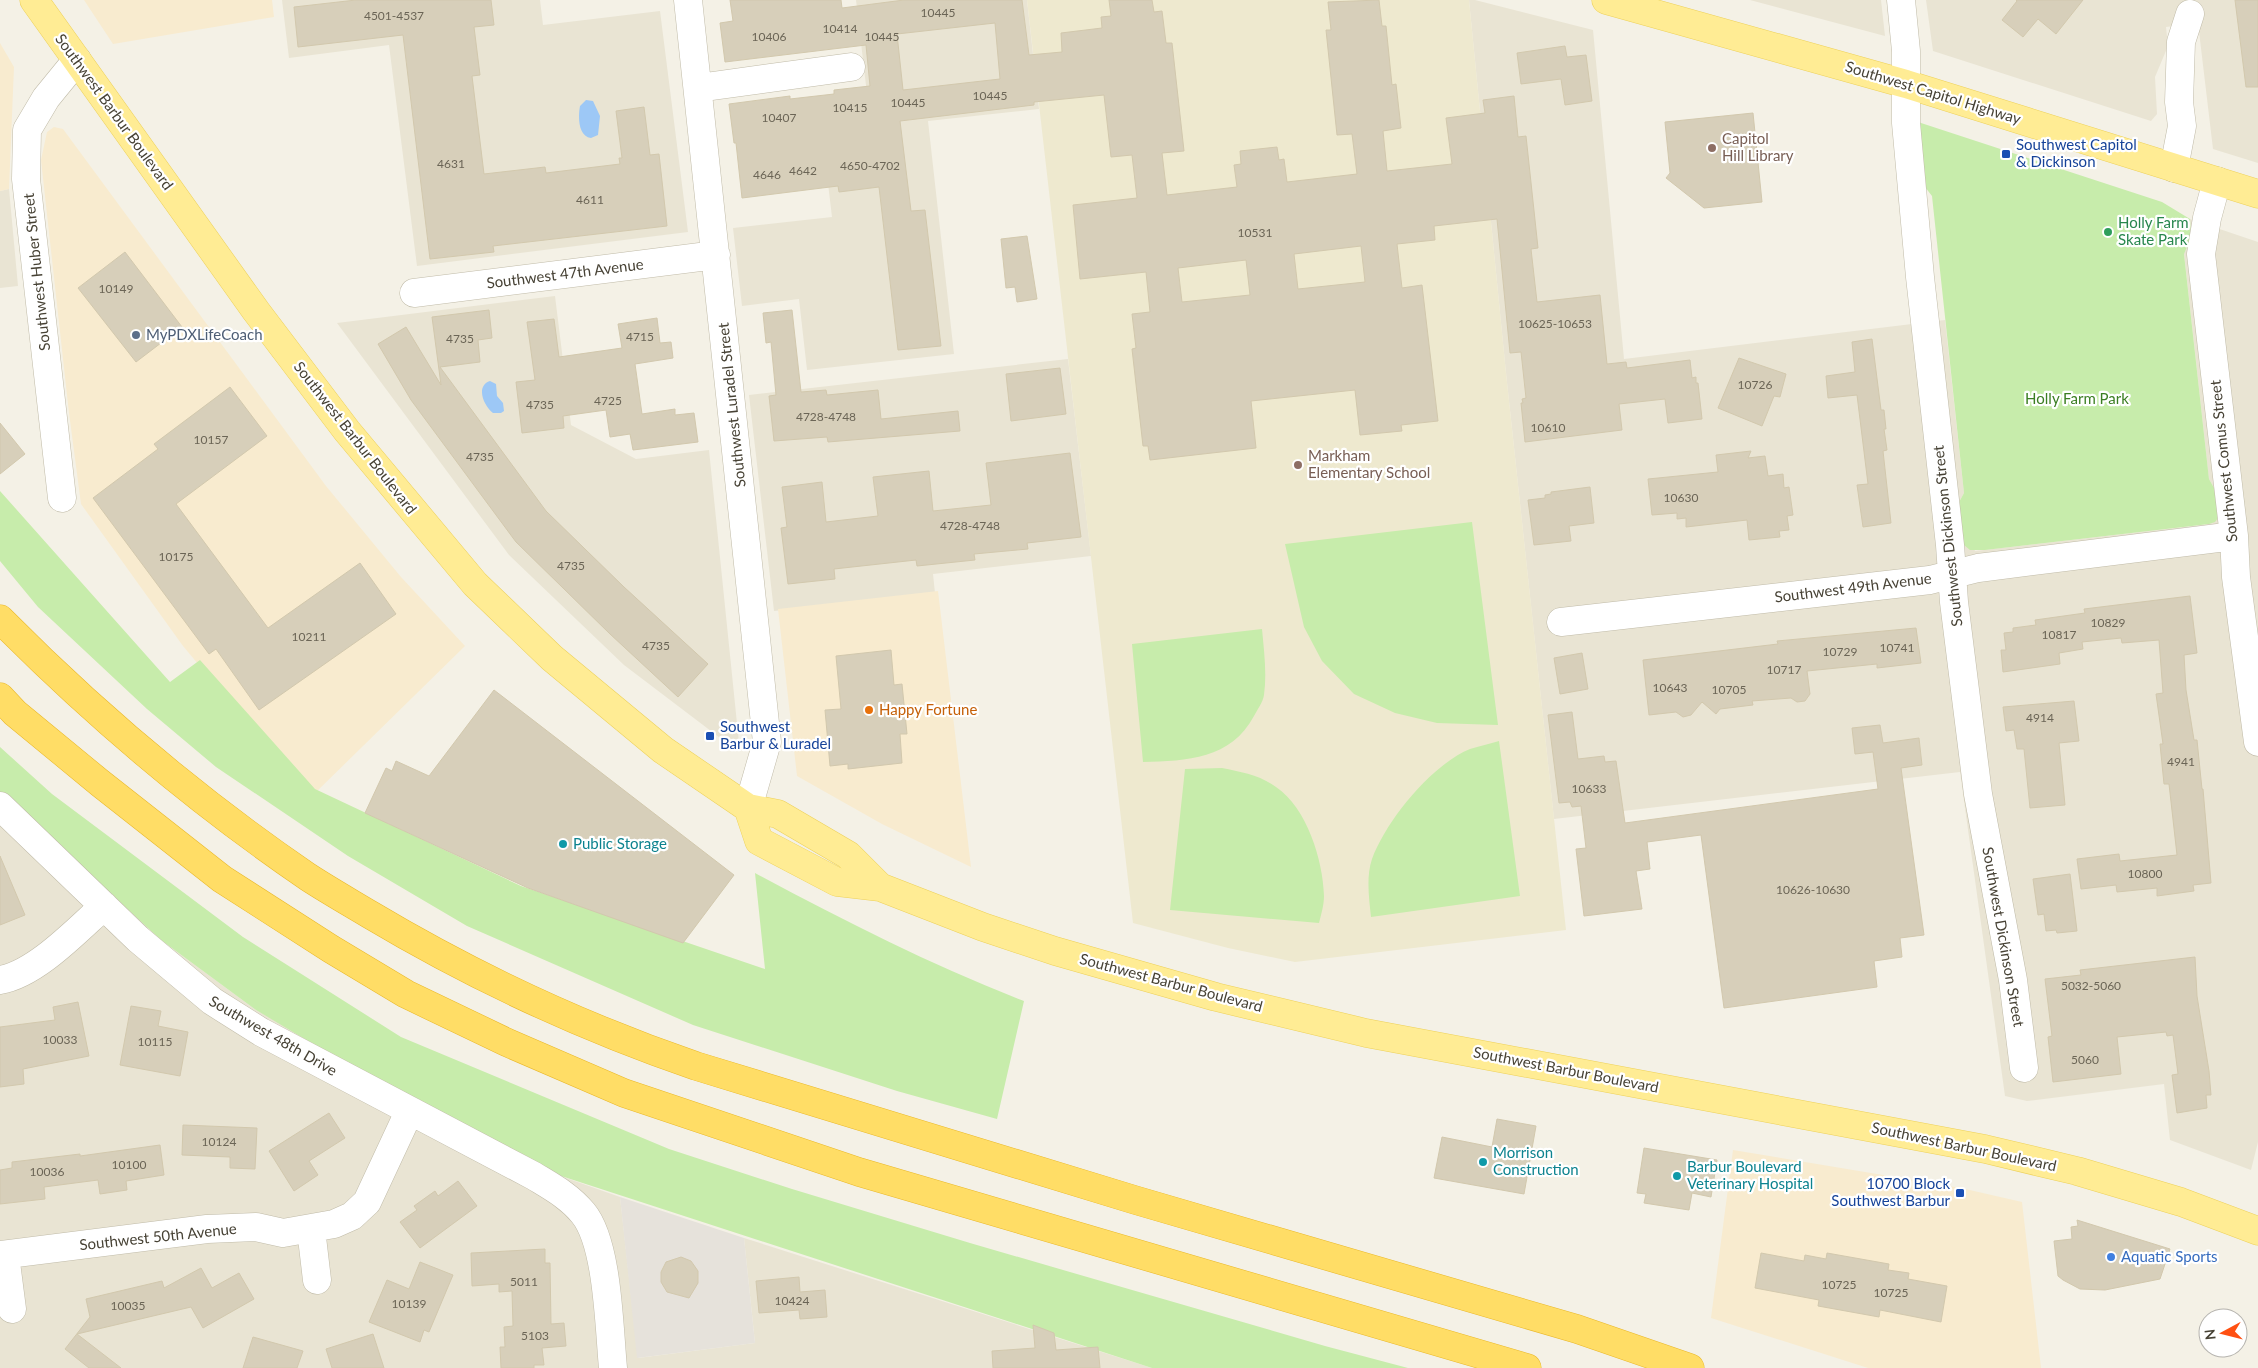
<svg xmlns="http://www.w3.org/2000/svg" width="2258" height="1368" viewBox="0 0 2258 1368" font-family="Lato,sans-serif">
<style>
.residential{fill:#e9e4d3}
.commercial{fill:#f8ebcf}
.industrial{fill:#e6e2db}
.education{fill:#eee9cf}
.green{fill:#c7ecab}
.water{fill:#9dc8f6}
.building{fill:#d7cfba;stroke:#d2c8ad;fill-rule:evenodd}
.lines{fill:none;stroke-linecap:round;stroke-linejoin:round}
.minor-casing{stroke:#c0bba8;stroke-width:29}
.major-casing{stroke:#edd15b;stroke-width:29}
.highway-casing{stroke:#e9b82b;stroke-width:29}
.minor{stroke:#fff;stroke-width:28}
.major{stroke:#ffec94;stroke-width:28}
.highway{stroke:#fd6;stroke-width:28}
.education-dot{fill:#8d6e63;stroke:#fff;stroke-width:2}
.transit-dot{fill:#1a4fb4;stroke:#fff;stroke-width:2}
.leisure-dot{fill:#2e9e5b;stroke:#fff;stroke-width:2}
.service-dot{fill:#5c6f8a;stroke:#fff;stroke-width:2}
.food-dot{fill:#e8710a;stroke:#fff;stroke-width:2}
.culture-dot{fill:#0f9aa8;stroke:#fff;stroke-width:2}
.shop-dot{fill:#3f7fe0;stroke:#fff;stroke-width:2}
.labels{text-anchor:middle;stroke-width:4.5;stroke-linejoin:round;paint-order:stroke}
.number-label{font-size:12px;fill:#6b6556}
.street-label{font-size:15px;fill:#474235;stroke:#fff}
.education-label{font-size:15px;fill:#785e54;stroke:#fff;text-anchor:start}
.transit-label{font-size:15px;fill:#164399;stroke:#fff;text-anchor:start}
.leisure-label{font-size:15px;fill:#27864d;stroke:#fff;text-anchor:start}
.service-label{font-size:15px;fill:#4e5e75;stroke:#fff;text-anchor:start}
.park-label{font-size:15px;fill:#3b7e23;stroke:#fff}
.food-label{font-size:15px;fill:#c56008;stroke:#fff;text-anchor:start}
.culture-label{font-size:15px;fill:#0d838f;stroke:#fff;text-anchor:start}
.shop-label{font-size:15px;fill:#366cbe;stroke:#fff;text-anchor:start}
</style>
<rect width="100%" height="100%" fill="#f4f1e6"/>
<!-- residential -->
<path class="residential" d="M282 0H540L543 25 660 11 688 232 417 266 389 45 289 58Z
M856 0H1027L1039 109 928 121 954 354 807 370 799 299 742 306 733 228 832 217 822 133 871 128Z
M1469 0H1475L1593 30 1624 359 1945 320 1964 493 1958 504 1975 551 2209 524 2218 495 2209 479 2184 253 2191 237 2190 219 2258 242V1142L2251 1170 2170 1140 2164 1084 2027 1101 2005 1096 1960 772 1554 819 1506 373Z
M1750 0H1881L1885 36Z
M1926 0H2258V163L2213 149 2198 23 2166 27 2168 46 2155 77 2157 114 2151 121 1933 51Z
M9 189 18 286 0 288V191Z
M555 296 571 425 636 459 709 450 739 743 732 747 624 665 509 555 337 323Z
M1068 359 1091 556 933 574 935 593 774 611 749 395Z
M0 792 161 940 256 1010 555 1174 620 1197 638 1358 755 1343 744 1238 1152 1368H0Z"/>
<!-- commercial -->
<path class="commercial" d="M84 0H272L274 17 113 44Z
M0 43 14 67 9 189 0 191Z
M54 127 63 129 326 486 401 577 465 646 310 798 183 646 81 504 69 413 41 160 47 132Z
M938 591 971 867 882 824 797 776 778 609Z
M1733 1150 1961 1188 2022 1202 2041 1368H1868L1711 1318Z"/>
<!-- industrial -->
<path class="industrial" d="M620 1197 744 1238 755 1343 637 1358Z"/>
<!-- education -->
<path class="education" d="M1027 0H1469L1506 373 1566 930 1295 962 1228 948 1133 923Z"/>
<!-- green -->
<path class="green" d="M1918 122 2162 202 2190 219 2191 237 2184 254 2209 479 2218 495 2221 514 2215 522 2209 524 1985 550H1970L1964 545 1961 538 1958 504 1964 493 1932 196 1925 187Z
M0 491 170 682 200 660 315 789 521 886 765 969 755 873C843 920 931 965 1024 1001L997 1119 897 1091 693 1025 467 926 348 856 216 767 147 709 38 607 0 561Z
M1472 522 1498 725 1437 723 1395 713 1354 694 1322 661 1304 627 1285 544Z
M1262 629C1264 651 1267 673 1264 695 1263 702 1257 710 1254 716 1231 759 1187 761 1143 762L1132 644Z
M1499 741 1520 896 1371 917C1369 898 1366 877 1372 859 1386 821 1431 765 1470 749 1479 746 1490 744 1499 741Z
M0 747 52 794 243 937 401 1037 669 1149 792 1189 970 1243 1325 1346 1408 1368H1152L555 1174 352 1067 256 1010 161 940 0 792Z
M1222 768C1241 772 1260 775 1276 787 1307 808 1323 860 1324 896 1324 905 1321 915 1319 923L1170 910 1185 769Z"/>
<!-- water -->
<path class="water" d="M586 100 593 101 600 116 598 135 591 138C578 136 578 117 580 106Z
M490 381 496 384 497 396 503 403 504 411 501 413H493C484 406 475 386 490 381Z"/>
<!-- building -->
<path class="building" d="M356 0H491L494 25 474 27 480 75 472 76 484 174 545 167 546 173 620 164 619 158H622L616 111 644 107 650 155 659 154 667 226 493 246 494 252 430 259 403 35 298 47 294 7Z
M730 0H841L842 8 904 0H1022L1029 55 1062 52 1061 33 1102 28 1101 17 1111 16 1109 0H1152L1154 12 1162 11 1166 43H1172L1184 151 1162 153 1167 195 1237 187 1234 165 1241 164 1240 151 1277 147 1279 160 1284 159 1287 182 1357 174 1352 134 1337 135 1326 30H1331L1328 2 1379 0 1382 26H1386L1392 85 1396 84 1401 128 1383 131 1387 171 1452 164 1446 118 1485 113 1483 100 1514 96 1518 137 1526 136 1538 248 1531 249 1537 302 1600 295 1607 364 1626 362 1627 368 1690 360 1692 378 1696 377V383H1698L1702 419 1668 423 1665 399 1619 404 1622 430 1525 442 1521 403H1523L1522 399 1526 398 1521 352 1510 353 1497 219 1434 226 1435 240 1397 244 1402 288 1422 285 1438 421 1401 425 1402 431 1360 435 1355 390 1251 401 1256 448 1150 460 1148 446H1143L1132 349 1136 348 1132 314 1150 312 1146 272 1080 279 1073 205 1137 198 1132 155 1111 157 1104 95 1034 102V105L900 121 911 211 925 210 941 346 898 350 879 187 839 192 838 186 742 198 736 143H734L729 104 790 96V99L834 94V90L870 86 866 45 725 62 720 23 733 21ZM995 23 1000 79 903 90 897 34ZM1361 246 1365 282 1298 289 1294 254ZM1246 260 1250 295 1182 302 1178 268Z
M2016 0H2083L2056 34 2038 19 2023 37 2002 20 2017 1Z
M2235 0H2258V87H2246Z
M1565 46 1567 57 1586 55 1592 101 1565 105 1561 79 1521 84 1517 53Z
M1753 113 1762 202 1704 208 1666 178 1670 173 1665 122Z
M1027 236 1037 299 1017 302 1015 287 1006 288 1001 239Z
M125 252 182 327 136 362 78 288Z
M489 310 492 338 478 340 480 362 440 367 546 511 624 587 708 664 678 697 610 634 516 542 411 400 378 344 406 327 441 385 432 317Z
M792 310 801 392 826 390 827 395 878 390 881 419 958 411 960 431 828 442 827 437 774 441 769 396 776 395 771 342 766 343 763 313Z
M657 318 660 343 671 342 673 358 635 364 642 414 675 409V415L694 413 698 442 633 450 630 434 610 437 606 410 563 416 564 428 522 433 516 382 535 380 527 322 554 319 559 357 622 348 618 324Z
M1872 339 1881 410H1884L1886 429H1884L1887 450 1883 451 1891 523 1863 527 1857 485 1868 484 1857 395 1828 398 1826 376 1855 372 1852 342Z
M1739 358 1786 374 1780 397 1774 396 1762 426 1718 408Z
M1060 368 1066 414 1011 421 1006 374Z
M230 387 267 436 176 504 268 628 360 563 396 614 259 710 216 649 209 654 93 498 158 449 154 444Z
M0 423 25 454 0 474Z
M1751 451 1748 458 1765 456 1768 476 1783 474 1784 488 1789 487 1793 515 1787 516 1789 530 1779 531 1780 537 1749 540 1747 520 1686 527V518L1677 519V513L1652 515 1648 479 1718 472 1716 455Z
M1070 453 1081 537 1027 543 1028 549 974 554 975 560 917 566 916 560 834 569 835 579 788 584 781 528 787 527 782 487 822 482 826 522 878 516 873 477 929 471 933 511 991 505 986 463Z
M1590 487 1594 523 1569 526 1571 541 1534 545 1528 500 1545 498V495L1551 494V492Z
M2190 596 2197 653 2184 655 2186 690 2194 740H2197L2202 789H2203L2211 883 2193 885 2194 891 2157 896V888L2117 892 2116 885 2081 889 2077 859 2119 854 2120 861 2177 855 2169 784H2164L2160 744H2163L2156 694 2163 693 2159 640 2122 643 2121 638 2082 642 2083 649 2059 653 2060 664 2003 672 2001 650H2006L2004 633 2013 632V628L2036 625 2035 620 2085 613 2084 609Z
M1916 628 1921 663 1877 668V664L1807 671 1810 694 1805 701 1797 702 1791 698 1752 701 1753 705 1720 709 1716 714 1702 702 1691 715 1683 717 1676 712 1649 715 1643 660 1778 644 1777 641Z
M891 650 894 685 902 684 907 734H900L902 763 848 769V764L830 766 825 710 841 709 836 656Z
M1582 653 1588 689 1560 694 1554 658Z
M494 690 734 875 683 943 528 888 365 813 386 768 392 771 396 761 429 776Z
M2074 701 2079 741 2059 743 2065 805 2030 808 2024 749H2017L2014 730 2006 731 2003 707Z
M1572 712 1578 759 1604 756 1605 762 1616 761 1625 823 1878 789 1873 752 1855 754 1852 728 1880 725 1883 743 1919 738 1922 765 1901 768 1924 935 1900 938 1902 957 1874 961 1877 987 1724 1008 1701 835 1647 842 1650 869 1636 871 1642 909 1584 916 1576 849 1586 848 1581 806 1572 807 1570 802 1559 803 1548 715Z
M0 856 25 915 0 925Z
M2070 874 2077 931 2057 933 2056 930 2046 931 2044 914 2038 915 2033 879Z
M2195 957 2197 996 2209 1071 2211 1095H2206L2207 1108 2177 1113 2172 1075 2178 1074 2173 1035 2167 1036 2166 1032 2117 1037 2121 1074 2053 1082 2048 1037 2052 1036 2045 979 2081 975 2080 970Z
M78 1002 89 1056 23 1069 24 1084 0 1087V1027L55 1020 53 1007Z
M131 1006 161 1011 158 1026 188 1032 180 1076 120 1065Z
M329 1113 345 1138 309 1161 318 1175 294 1191 269 1151Z
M1497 1119 1536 1126 1524 1194 1434 1178 1442 1137 1492 1147Z
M183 1125 257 1128 255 1169 230 1168V1157L182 1155Z
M160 1145 164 1175 126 1181 127 1190 100 1194 98 1180 44 1187 45 1199 0 1204V1170L12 1168V1162L80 1154V1156Z
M1644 1148 1717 1160 1711 1197 1692 1193 1689 1210 1644 1203 1646 1194 1637 1193Z
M458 1181 477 1206 420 1248 400 1222 417 1210 414 1206 435 1191 438 1196Z
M2077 1220 2170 1249 2160 1279 2105 1290 2080 1289 2063 1280 2058 1276 2054 1241 2072 1239 2071 1227 2078 1226Z
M545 1249V1263H550L551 1324 564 1323 566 1346 542 1348 544 1365H534V1368H501L500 1347H505L504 1327 513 1326 512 1291 499 1292V1284L472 1286 471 1253Z
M1761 1253 1804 1261 1805 1255 1826 1259 1827 1253 1889 1264 1888 1270 1909 1273 1908 1279 1947 1286 1941 1322 1880 1310 1879 1317 1818 1306 1819 1300 1755 1288Z
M681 1257 691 1261 698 1271V1283L689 1298 667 1292 661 1282V1272L666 1262Z
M420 1262 453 1275 429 1332 424 1330 420 1342 369 1322 387 1280 409 1289Z
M201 1268 212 1288 239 1273 254 1299 203 1328 191 1307 77 1334 121 1368H89L65 1349 90 1317 86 1299 162 1281 164 1288Z
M799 1277 800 1292 825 1290 827 1317 800 1319 799 1310 759 1313 756 1281Z
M1033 1325 1054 1333 1056 1350 1098 1347 1100 1368H993L992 1351 1035 1348Z
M373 1334 384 1368H332L326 1349Z
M253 1337 303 1351 297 1368H243Z"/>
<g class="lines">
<!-- minor casing -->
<g class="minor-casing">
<path id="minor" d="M688 0 767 742 748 808
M1901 0 1906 51V123L1920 277 1950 545 1954 602 1978 794 2013 980 2024 1068
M698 88 851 67
M2174 168 2182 126 2179 102 2181 42 2190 14
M2217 181 2207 218 2201 254 2234 536 2236 577 2258 742
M414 293 716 255
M62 498 26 179 27 130 46 98 77 60
M1561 622 1930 580 1978 568 2234 536
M0 806 138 939 212 1001 261 1032 534 1176C552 1187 569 1196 583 1213 608 1243 609 1327 613 1368
M0 980C36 974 77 930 104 906
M311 1229 317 1280
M0 1255 207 1229 256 1227 283 1233 334 1224 352 1216 367 1202 409 1112
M5 1255 12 1309"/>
</g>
<!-- major casing -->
<g class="major-casing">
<path id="major" d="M34 0 256 311 347 431 475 584 552 658 663 750 748 808 778 814 848 855 880 887
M1606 0 1906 84 2258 194
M748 808 759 841 837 882 880 887 983 927 1055 951 1216 997 1366 1033 1985 1149 2077 1171 2181 1202 2258 1231"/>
</g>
<!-- highway casing -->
<g class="highway-casing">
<path id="highway" d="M0 619C95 715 197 801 308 877 328 890 349 902 369 914 473 976 582 1027 696 1066L1135 1200 1577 1329 1690 1368
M0 697 15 713 100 783 222 879 331 949 406 994 506 1042 624 1093 859 1172 1527 1368"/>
</g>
<!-- minor -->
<use href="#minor" class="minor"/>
<!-- major -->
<use href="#major" class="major"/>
<!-- highway -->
<use href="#highway" class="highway"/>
</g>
<!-- markers -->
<g class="education-dot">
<circle cx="1712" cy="148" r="5"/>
<circle cx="1298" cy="465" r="5"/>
</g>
<g class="transit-dot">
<rect x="2001" y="149" width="10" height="10" rx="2.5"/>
<rect x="705" y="731" width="10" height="10" rx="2.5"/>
<rect x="1955" y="1188" width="10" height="10" rx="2.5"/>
</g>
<circle class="leisure-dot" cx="2108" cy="232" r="5"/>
<circle class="service-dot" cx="136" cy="335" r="5"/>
<circle class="food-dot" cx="869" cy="710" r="5"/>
<g class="culture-dot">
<circle cx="563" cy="844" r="5"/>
<circle cx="1483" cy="1162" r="5"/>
<circle cx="1677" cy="1176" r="5"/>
</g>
<circle class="shop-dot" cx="2111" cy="1257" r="5"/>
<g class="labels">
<!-- number labels -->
<g class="number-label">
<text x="938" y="17">10445</text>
<text x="394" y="20">4501-4537</text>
<text x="840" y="33">10414</text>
<text x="769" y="41">10406</text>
<text x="882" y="41">10445</text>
<text x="990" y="100">10445</text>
<text x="908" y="107">10445</text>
<text x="850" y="112">10415</text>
<text x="779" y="122">10407</text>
<text x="451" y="168">4631</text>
<text x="870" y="170">4650-4702</text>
<text x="803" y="175">4642</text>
<text x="767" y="179">4646</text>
<text x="590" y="204">4611</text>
<text x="1255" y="237">10531</text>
<text x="116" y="293">10149</text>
<text x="1555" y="328">10625-10653</text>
<text x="640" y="341">4715</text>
<text x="460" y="343">4735</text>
<text x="1755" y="389">10726</text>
<text x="608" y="405">4725</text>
<text x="540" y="409">4735</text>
<text x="826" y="421">4728-4748</text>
<text x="1548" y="432">10610</text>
<text x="211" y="444">10157</text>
<text x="480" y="461">4735</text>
<text x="1681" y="502">10630</text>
<text x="970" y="530">4728-4748</text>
<text x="176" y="561">10175</text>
<text x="571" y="570">4735</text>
<text x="2108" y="627">10829</text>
<text x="2059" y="639">10817</text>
<text x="309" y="641">10211</text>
<text x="656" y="650">4735</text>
<text x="1897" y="652">10741</text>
<text x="1840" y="656">10729</text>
<text x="1784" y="674">10717</text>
<text x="1670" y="692">10643</text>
<text x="1729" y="694">10705</text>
<text x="2040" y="722">4914</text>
<text x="2181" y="766">4941</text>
<text x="1589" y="793">10633</text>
<text x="2145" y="878">10800</text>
<text x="1813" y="894">10626-10630</text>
<text x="2091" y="990">5032-5060</text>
<text x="60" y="1044">10033</text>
<text x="155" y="1046">10115</text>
<text x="2085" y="1064">5060</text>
<text x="219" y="1146">10124</text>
<text x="129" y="1169">10100</text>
<text x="47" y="1176">10036</text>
<text x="524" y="1286">5011</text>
<text x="1839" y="1289">10725</text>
<text x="1891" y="1297">10725</text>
<text x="792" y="1305">10424</text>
<text x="409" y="1308">10139</text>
<text x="128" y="1310">10035</text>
<text x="535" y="1340">5103</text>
</g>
<!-- street labels -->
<g class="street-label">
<text transform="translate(1933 93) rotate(17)" y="5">Southwest Capitol Highway</text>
<text transform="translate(114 112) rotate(54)" y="5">Southwest Barbur Boulevard</text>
<text transform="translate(37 272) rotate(-96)" y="5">Southwest Huber Street</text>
<text transform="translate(565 274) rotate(-7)" y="5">Southwest 47th Avenue</text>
<text transform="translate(732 405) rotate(-96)" y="5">Southwest Luradel Street</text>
<text transform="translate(355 438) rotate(52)" y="5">Southwest Barbur Boulevard</text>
<text transform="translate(2224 461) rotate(-96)" y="5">Southwest Comus Street</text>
<text transform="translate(1948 536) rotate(-96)" y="5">Southwest Dickinson Street</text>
<text transform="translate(1853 588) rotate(-7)" y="5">Southwest 49th Avenue</text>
<text transform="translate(2003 937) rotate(80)" y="5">Southwest Dickinson Street</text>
<text transform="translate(1171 983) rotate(15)" y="5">Southwest Barbur Boulevard</text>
<text transform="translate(273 1036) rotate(30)" y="5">Southwest 48th Drive</text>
<text transform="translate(1566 1070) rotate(11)" y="5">Southwest Barbur Boulevard</text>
<text transform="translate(1964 1147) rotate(12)" y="5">Southwest Barbur Boulevard</text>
<text transform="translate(158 1237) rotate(-6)" y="5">Southwest 50th Avenue</text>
</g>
<!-- education labels -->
<g class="education-label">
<text x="1722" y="144">Capitol<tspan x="1722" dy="17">Hill Library</tspan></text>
<text x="1308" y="461">Markham<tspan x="1308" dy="17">Elementary School</tspan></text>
</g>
<!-- transit labels -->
<g class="transit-label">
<text x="2016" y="150">Southwest Capitol<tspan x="2016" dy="17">&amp; Dickinson</tspan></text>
<text x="720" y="732">Southwest<tspan x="720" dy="17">Barbur &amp; Luradel</tspan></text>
<text x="1950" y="1189" text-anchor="end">10700 Block<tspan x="1950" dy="17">Southwest Barbur</tspan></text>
</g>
<!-- leisure labels -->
<g class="leisure-label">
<text x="2118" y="228">Holly Farm<tspan x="2118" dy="17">Skate Park</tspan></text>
</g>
<!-- service labels -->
<g class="service-label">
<text x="146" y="340">MyPDXLifeCoach</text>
</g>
<!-- park labels -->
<g class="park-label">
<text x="2077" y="404">Holly Farm Park</text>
</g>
<!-- food labels -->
<g class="food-label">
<text x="879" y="715">Happy Fortune</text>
</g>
<!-- culture labels -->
<g class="culture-label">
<text x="573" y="849">Public Storage</text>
<text x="1493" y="1158">Morrison<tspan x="1493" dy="17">Construction</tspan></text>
<text x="1687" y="1172">Barbur Boulevard<tspan x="1687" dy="17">Veterinary Hospital</tspan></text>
</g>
<!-- shop labels -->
<g class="shop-label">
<text x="2121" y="1262">Aquatic Sports</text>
</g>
</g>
<!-- north arrow -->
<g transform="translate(2223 1333) rotate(263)"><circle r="24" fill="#ffffff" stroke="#b5b3ae"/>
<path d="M0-4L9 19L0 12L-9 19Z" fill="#ff5012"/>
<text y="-8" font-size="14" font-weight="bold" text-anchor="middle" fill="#474235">N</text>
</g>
</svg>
